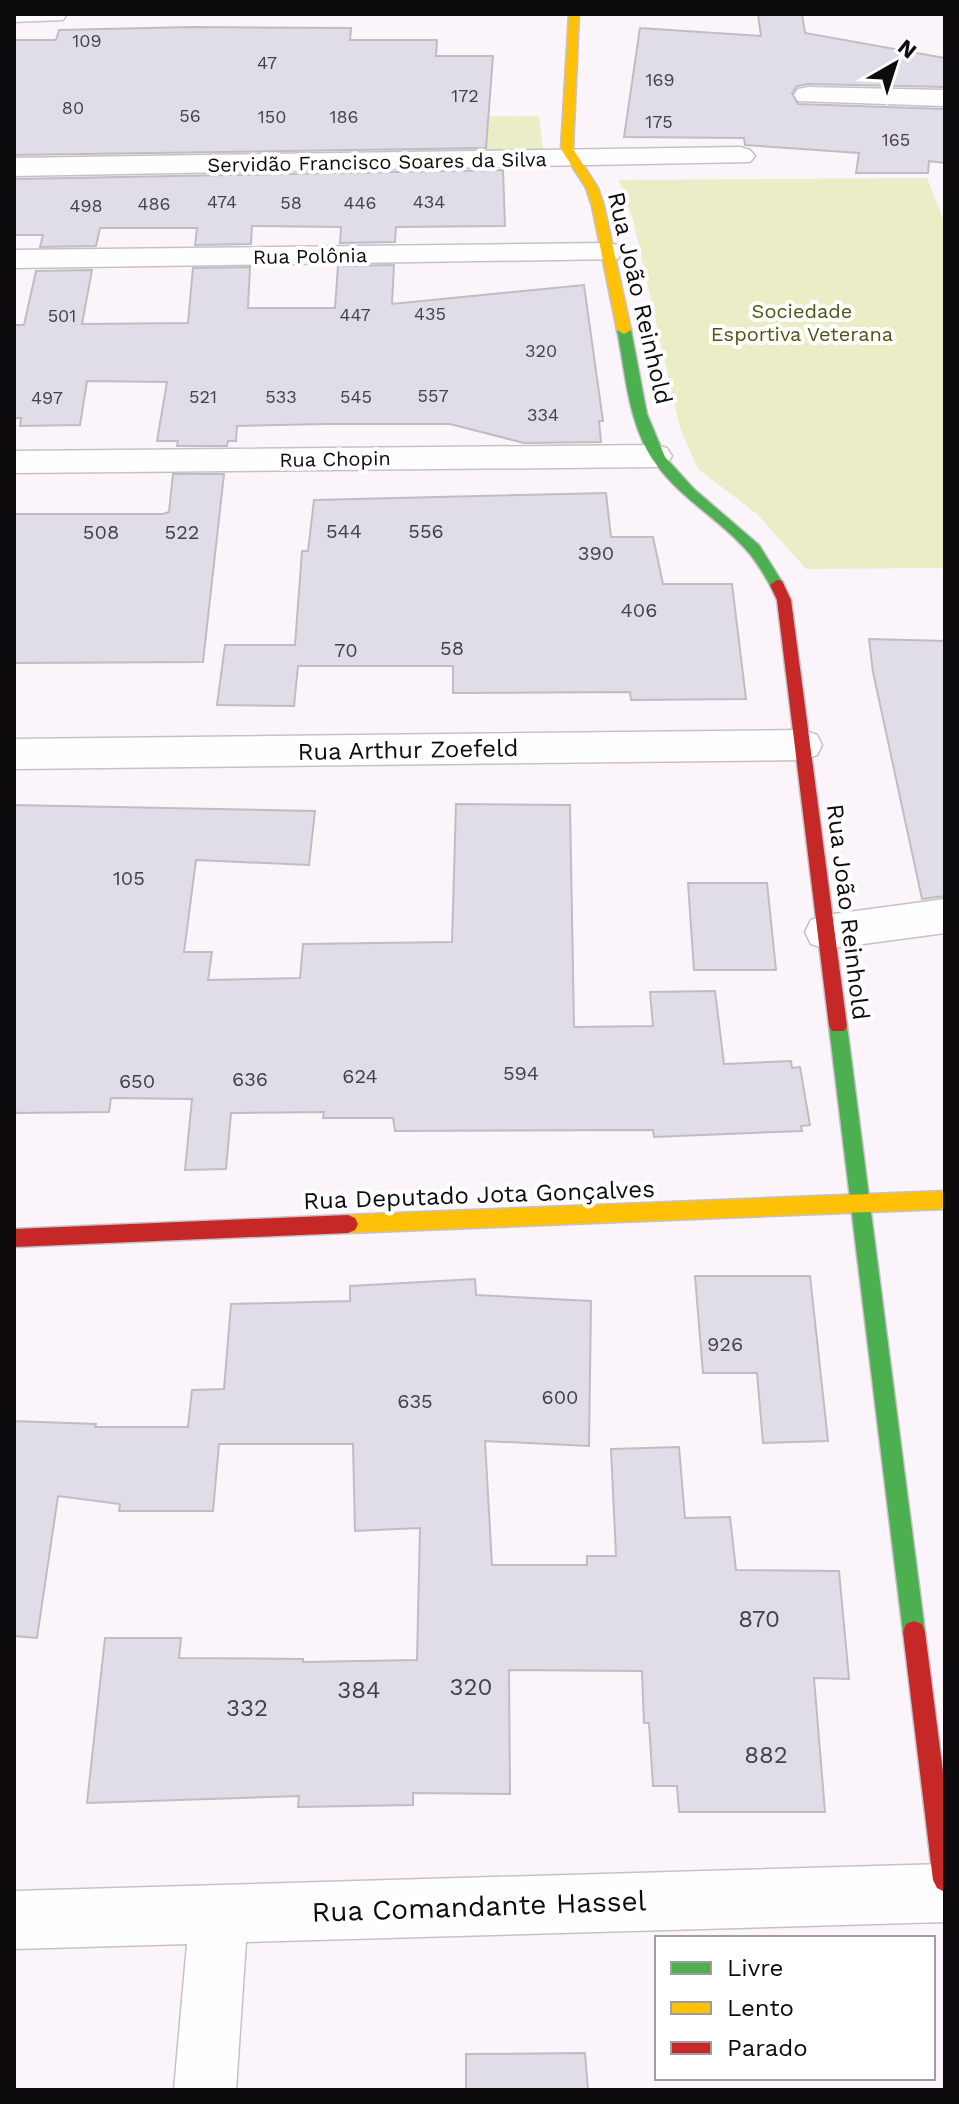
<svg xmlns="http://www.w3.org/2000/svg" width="959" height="2104" viewBox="0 0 959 2104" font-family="'Work Sans',sans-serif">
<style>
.green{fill:#ebedc6}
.building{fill:#e0dde9;stroke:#c0bcc1;stroke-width:2}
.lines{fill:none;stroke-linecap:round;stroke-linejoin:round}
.street-casing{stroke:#c6c1c6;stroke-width:3}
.fast-casing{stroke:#c6c1c6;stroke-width:3}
.slow-casing{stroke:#c6c1c6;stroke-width:3}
.jam-casing{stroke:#c6c1c6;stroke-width:3}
.street{fill:#fefefe;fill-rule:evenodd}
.fast{fill:#4caf50;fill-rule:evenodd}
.slow{fill:#ffc107;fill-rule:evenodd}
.jam{fill:#c62828;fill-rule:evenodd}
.labels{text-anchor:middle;stroke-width:8;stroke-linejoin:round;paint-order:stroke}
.far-number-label{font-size:18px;fill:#454247}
.far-street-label{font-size:20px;fill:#0e0b0e;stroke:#fff}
.far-park-label{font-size:20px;fill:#4f5314;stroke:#fff}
.number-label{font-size:20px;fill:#454247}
.street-label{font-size:24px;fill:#0e0b0e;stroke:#fff}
.near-number-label{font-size:24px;fill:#454247}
.near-street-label{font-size:28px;fill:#0e0b0e;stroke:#fff}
</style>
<rect width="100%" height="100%" fill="#fbf5fb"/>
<!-- green -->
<path class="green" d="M539 116 543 150 383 152 385 117Z
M927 178 945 223V568L806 569 757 514 698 469 680 428 633 220 619 180Z"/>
<!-- building -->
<path class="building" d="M758 14H802L805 33 945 58V87L808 84 797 86 792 93 798 104 945 109V163L929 161 928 173H856L859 153 745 145 744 138 624 137 640 28 761 36Z
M191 27 351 28 350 40H437L436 56H493L486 148 14 155V40H56L59 30Z
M503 170 505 226 396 227 395 242 340 243 341 227 252 226 251 244 195 245 197 228H100L96 246 40 247 43 235H14V179Z
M394 265 392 304 584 285 603 421H599L601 442 524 443 450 424H326L237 426 236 441H228L227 446H177L178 441H157L167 382 87 381 80 425 20 426 21 418H14V325H24L36 271 92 270 82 324 188 323 193 268 250 267 248 308H335L338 266Z
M173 474H224L203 662 14 663V514H163L169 512Z
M606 493 611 537H653L663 584H732L746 699 631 700 630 692 453 693V666H298L294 706 217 705 225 645H295L302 551H308L314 500Z
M869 639 945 641V896L922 899 873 672Z
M456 804 570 805 574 1027 653 1026 650 992 715 991 724 1064 791 1061 792 1068 800 1067 810 1125 801 1126 802 1131 654 1137 653 1130 395 1131 393 1118H323L324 1112 231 1113 226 1169 185 1170 192 1099 111 1098 109 1112 14 1113V805L315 811 309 865 196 860 184 952H212L208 980 300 978 303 944 452 942Z
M688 883H767L776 970H694Z
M695 1276H810L828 1441 763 1443 757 1373H703Z
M475 1279 476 1295 591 1301 589 1446 485 1441 492 1565H587V1556H616L611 1449 679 1447 685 1518 730 1517 736 1570 839 1571 849 1679 814 1678 825 1812H679L677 1786H653L649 1723H644L642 1671 509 1670 510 1794 413 1793V1805L298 1807 299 1796 87 1803 105 1638H181L179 1658 303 1659V1662L417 1660 420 1528 355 1531 353 1444H219L213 1511H119L120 1504 58 1496 37 1638 14 1636V1421L96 1424 95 1427H188L192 1390 224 1389 231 1304 350 1301V1286Z
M585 2053 588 2090H466V2054Z"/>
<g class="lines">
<!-- street casing -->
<g class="street-casing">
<path id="street" d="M14 14H67L63 20 14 22Z
M808 87 945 90V106L798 101 794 95 798 89Z
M740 147 750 150 755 156 750 162 14 176V158Z
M607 243 618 245 622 252 618 259 14 268V250Z
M655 445 667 448 672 456 667 464 655 467 14 473V451Z
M803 730 817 735 822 745 817 755 803 760 14 769V739Z
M945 899V933L826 949 811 944 805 932 811 920 826 915Z
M945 1864V1922L246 1942 236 2090H174L187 1944 14 1949V1891Z"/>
</g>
<!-- fast casing -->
<g class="fast-casing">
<path id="fast" d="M624 326 631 330 647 414 665 457 694 489 759 545 784 585 782 589H772C765 576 758 564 749 553 721 520 681 499 656 464 628 426 626 375 617 330Z
M838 1019 844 1021 847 1026 925 1632 922 1640 914 1643 906 1640 903 1632 829 1026 832 1021Z"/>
</g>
<!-- slow casing -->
<g class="slow-casing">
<path id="slow" d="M569 14H579L573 149 598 188 604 206 631 330 624 334 617 330 592 206 586 188 561 149Z
M945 1191V1209L348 1233 341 1230 338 1224 341 1218 348 1215Z"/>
</g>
<!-- jam casing -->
<g class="jam-casing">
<path id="jam" d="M777 580 782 581 791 600 847 1026 844 1031H832L829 1026 777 600 770 585Z
M348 1215 355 1218 358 1224 355 1230 348 1233 14 1247V1229Z
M914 1621 922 1624 925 1632 945 1788V1892L937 1888 933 1880 903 1632 906 1624Z"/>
</g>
<!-- street -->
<use href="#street" class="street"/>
<!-- fast -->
<use href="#fast" class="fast"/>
<!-- slow -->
<use href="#slow" class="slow"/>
<!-- jam -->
<use href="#jam" class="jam"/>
</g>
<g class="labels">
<!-- far-number labels -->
<g class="far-number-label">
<text x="87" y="47">109</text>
<text x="267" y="69">47</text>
<text x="660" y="86">169</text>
<text x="465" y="102">172</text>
<text x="73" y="114">80</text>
<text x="190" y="122">56</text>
<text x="272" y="123">150</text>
<text x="344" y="123">186</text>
<text x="659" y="128">175</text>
<text x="896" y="146">165</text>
<text x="222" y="208">474</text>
<text x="429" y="208">434</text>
<text x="291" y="209">58</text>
<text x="360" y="209">446</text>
<text x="154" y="210">486</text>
<text x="86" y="212">498</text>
<text x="430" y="320">435</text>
<text x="355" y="321">447</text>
<text x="62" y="322">501</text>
<text x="541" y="357">320</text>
<text x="433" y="402">557</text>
<text x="203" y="403">521</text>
<text x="281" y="403">533</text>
<text x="356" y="403">545</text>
<text x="47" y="404">497</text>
<text x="543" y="421">334</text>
</g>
<!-- far-street labels -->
<g class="far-street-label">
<text transform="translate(377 162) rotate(-1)" y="7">Servidão Francisco Soares da Silva</text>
<text transform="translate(310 256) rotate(-1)" y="7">Rua Polônia</text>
<text transform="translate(335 459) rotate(-1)" y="7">Rua Chopin</text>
</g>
<!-- far-park labels -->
<g class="far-park-label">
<text x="802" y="318">Sociedade<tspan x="802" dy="23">Esportiva Veterana</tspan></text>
</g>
<!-- number labels -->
<g class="number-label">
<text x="344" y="538">544</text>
<text x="426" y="538">556</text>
<text x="101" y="539">508</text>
<text x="182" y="539">522</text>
<text x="596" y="560">390</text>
<text x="639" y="617">406</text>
<text x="452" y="655">58</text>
<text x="346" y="657">70</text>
<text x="129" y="885">105</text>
<text x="521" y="1080">594</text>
<text x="360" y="1083">624</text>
<text x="250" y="1086">636</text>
<text x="137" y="1088">650</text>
<text x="725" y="1351">926</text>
<text x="560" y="1404">600</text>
<text x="415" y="1408">635</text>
</g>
<!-- street labels -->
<g class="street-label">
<text transform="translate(640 298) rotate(77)" y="8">Rua João Reinhold</text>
<text transform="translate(408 750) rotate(-1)" y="8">Rua Arthur Zoefeld</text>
<text transform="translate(848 912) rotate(83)" y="8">Rua João Reinhold</text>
<text transform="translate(479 1195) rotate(-2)" y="8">Rua Deputado Jota Gonçalves</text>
</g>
<!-- near-number labels -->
<g class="near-number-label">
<text x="759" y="1627">870</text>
<text x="471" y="1695">320</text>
<text x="359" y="1698">384</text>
<text x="247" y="1716">332</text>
<text x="766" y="1763">882</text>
</g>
<!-- near-street labels -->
<g class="near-street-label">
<text transform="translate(479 1906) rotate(-2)" y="10">Rua Comandante Hassel</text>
</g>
</g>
<!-- border -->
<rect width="959" height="2104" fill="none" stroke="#0e0b0e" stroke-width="32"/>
<!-- legend -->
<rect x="655" y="1936" width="280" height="144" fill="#ffffff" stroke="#9f9d9f" stroke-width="2"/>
<rect x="671" y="1962" width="40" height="12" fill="#4caf50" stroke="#9f9d9f" stroke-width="2"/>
<text x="727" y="1976" font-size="24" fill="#0e0b0e">Livre</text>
<rect x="671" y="2002" width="40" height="12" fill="#ffc107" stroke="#9f9d9f" stroke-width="2"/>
<text x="727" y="2016" font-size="24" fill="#0e0b0e">Lento</text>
<rect x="671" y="2042" width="40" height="12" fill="#c62828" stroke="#9f9d9f" stroke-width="2"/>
<text x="727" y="2056" font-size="24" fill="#0e0b0e">Parado</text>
<!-- north arrow -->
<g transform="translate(895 64) rotate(39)" stroke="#ffffff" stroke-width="6" paint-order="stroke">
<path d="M0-6L14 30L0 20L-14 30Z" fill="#0e0b0e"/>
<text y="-12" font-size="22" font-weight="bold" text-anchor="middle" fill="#0e0b0e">N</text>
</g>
</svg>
